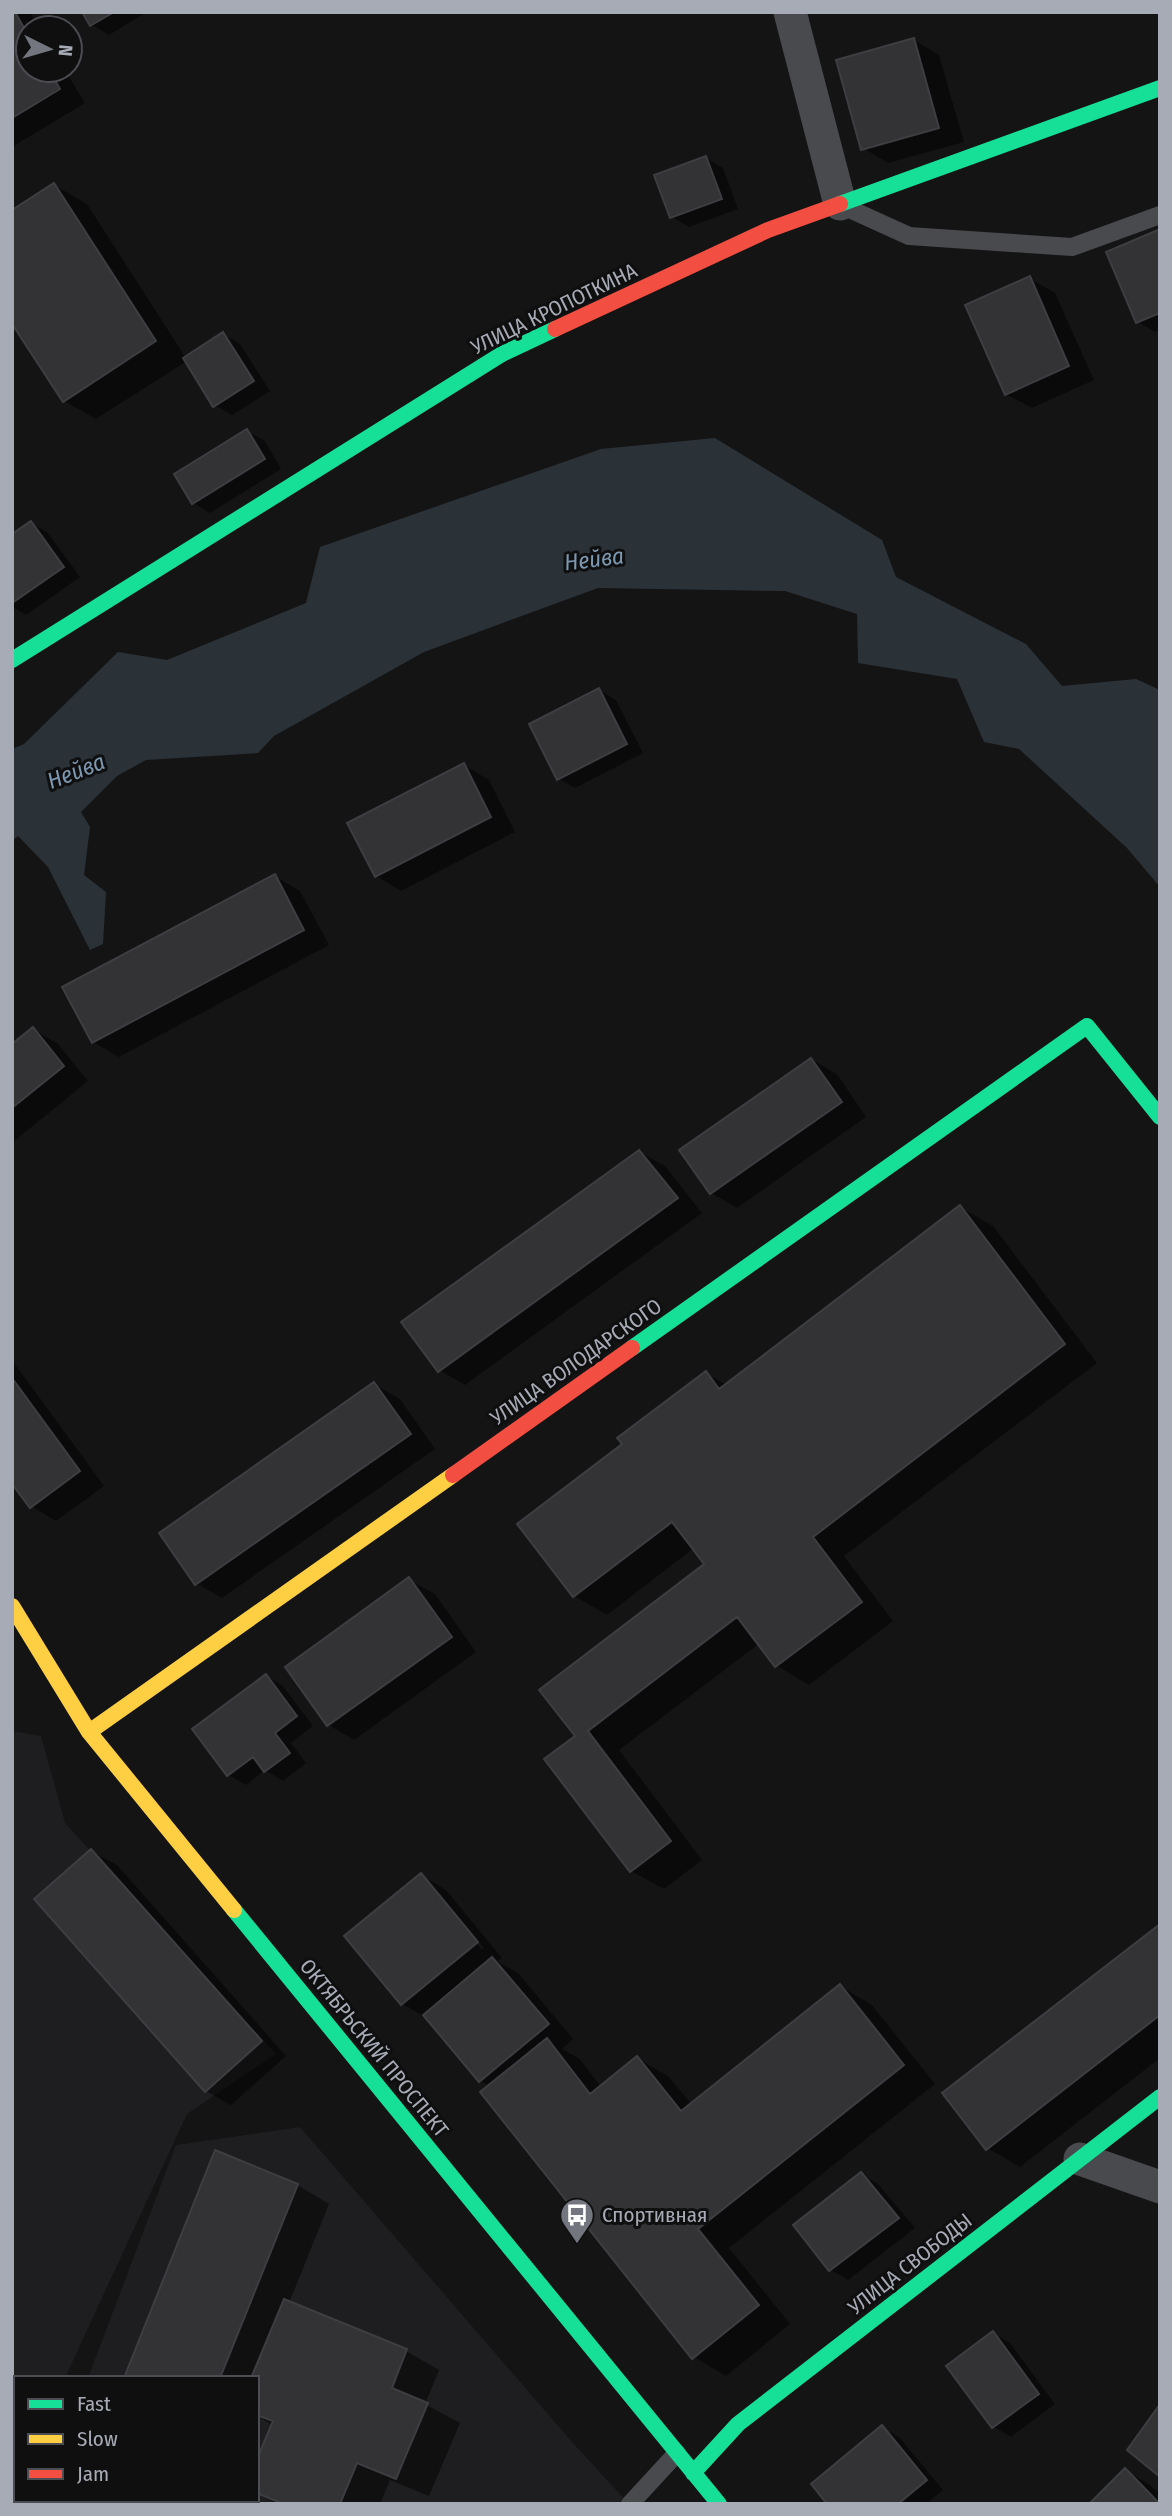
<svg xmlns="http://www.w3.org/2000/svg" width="1172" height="2516" viewBox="0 0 1172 2516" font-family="'Fira Sans Condensed',sans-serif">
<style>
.built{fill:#1e1e20}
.water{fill:#2a3238}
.shadow{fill:#0007;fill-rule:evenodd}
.building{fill:#333335;stroke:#3d3e41;stroke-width:2}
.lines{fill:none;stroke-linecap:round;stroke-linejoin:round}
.lane{stroke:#494a4d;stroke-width:18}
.street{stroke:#494a4d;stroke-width:33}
.fast{stroke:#16e098;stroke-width:16}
.slow{stroke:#ffcf43;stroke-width:16}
.jam{stroke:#f24e42;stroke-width:16}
.labels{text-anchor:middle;stroke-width:6;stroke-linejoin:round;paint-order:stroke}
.street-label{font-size:21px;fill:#a6abb6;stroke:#0f0f10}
.poi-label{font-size:21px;fill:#a6abb6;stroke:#0f0f10;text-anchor:start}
.water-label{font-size:23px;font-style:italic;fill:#7d98b1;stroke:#0f0f10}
</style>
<rect width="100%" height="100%" fill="#141415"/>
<!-- built -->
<path class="built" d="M12 1731 41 1736 65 1823 276 2054 187 2114 65 2378H16V2380L12 2378Z
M300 2127 572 2442 629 2504H12V2396L16 2397V2500H257V2378H88L176 2145Z"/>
<!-- water -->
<path class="water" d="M715 438 882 540 896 577 1026 644 1062 686 1136 679 1160 690V887L1127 848 1019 749 984 742 957 679 858 663 857 614 785 591 598 588 424 652 274 736 258 753 146 760 117 776 81 812 90 827 84 875 106 892 103 944 90 950 48 867 18 836 12 841V749L24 744 118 652 167 660 306 603 320 547 601 449Z"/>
<!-- shadow -->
<path class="shadow" d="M12 12H30L39 28H28V70H65L85 103 12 147Z
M84 12H147L109 35 92 25Z
M914 40 939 55 964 142 888 163 863 148Z
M706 158 723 168 738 209 689 227 672 217Z
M54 185 87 204 186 358 223 334 240 344 270 391 232 415 214 405 187 361 96 419 64 401Z
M1160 231V329L1155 332 1138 322Z
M1029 278 1055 293 1094 380 1032 408 1006 394Z
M247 431 265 441 281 469 210 513 193 503Z
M31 523 48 533 80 577 26 615 12 607V537Z
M599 690 616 700 643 753 575 788 558 778Z
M464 765 489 780 515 832 401 891 376 876Z
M275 876 300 891 329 945 119 1057 93 1042Z
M33 1029 58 1044 88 1081 12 1143V1046Z
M812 1060 837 1074 866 1117 737 1208 711 1193Z
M640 1152 665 1166 702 1213 465 1385 439 1370Z
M960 1207 993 1226 1097 1363 844 1556 893 1621 809 1685 777 1666 760 1643 619 1750 702 1860 664 1889 631 1871 577 1736 707 1565 694 1548 607 1615 574 1596 520 1524 624 1445 706 1373 727 1385Z
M12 1360 104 1486 56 1521 31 1506 12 1481Z
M374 1384 400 1399 435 1449 222 1598 196 1583Z
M409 1580 435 1594 476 1652 354 1740 329 1725 287 1667Z
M266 1676 283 1686 313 1726 291 1743 306 1763 283 1781 265 1770 246 1785 228 1775Z
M91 1851 117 1865 286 2056 231 2105 206 2091Z
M421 1875 446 1890 502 1958 497 1961 518 1973 573 2039 562 2049 580 2059 601 2087 637 2058 669 2077 692 2105 840 1986 872 2005 935 2084 729 2248 790 2324 726 2376 694 2357 490 2086 481 2081 429 2019 402 2004 347 1937ZM435 1894H440L484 1948 482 1950Z
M1160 1926V2058L1020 2167 987 2148Z
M861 2174 878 2184 915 2228 848 2280 831 2270 795 2225Z
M297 2185 329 2204 289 2303 406 2351 439 2370 425 2404 460 2423 429 2496 390 2480 380 2504H276L257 2493 273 2425 257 2416V2378H126Z
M993 2333 1010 2343 1055 2404 1011 2437 994 2427 948 2366Z
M882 2427 899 2437 943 2490 926 2504H829Z
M1125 2470 1150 2485 1160 2494V2504Z"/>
<!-- building -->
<path class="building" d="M12 12H15L28 35V70H49L60 89 12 118Z
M82 12H114L90 26Z
M914 38 939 128 861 150 836 60Z
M706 156 722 199 670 218 654 175Z
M54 183 156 341 63 402 12 324V210Z
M1160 229V313L1136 323 1106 252Z
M1030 276 1069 366 1005 395 965 305Z
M223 332 254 381 213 407 183 358Z
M247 429 265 459 192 504 174 474Z
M31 521 64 567 12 603V534Z
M599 688 627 744 557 780 529 724Z
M464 763 491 817 375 877 347 823Z
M275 874 304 930 92 1043 62 987Z
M33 1027 64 1066 12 1108V1044Z
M811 1058 842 1102 710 1194 679 1150Z
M639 1150 678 1198 438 1372 401 1322Z
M960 1205 1065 1344 813 1537 862 1602 775 1667 737 1617 588 1731 671 1841 630 1872 544 1759 575 1736 539 1690 704 1564 672 1522 573 1597 517 1524 622 1444 617 1438 706 1371 719 1389Z
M12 1378 80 1471 30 1508 12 1484Z
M374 1382 411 1434 195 1585 159 1533Z
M409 1577 452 1637 327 1726 285 1667Z
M266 1674 297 1716 275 1733 290 1753 264 1772 253 1757 227 1776 192 1729Z
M91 1849 262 2041 205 2092 34 1899Z
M421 1873 478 1942 401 2005 344 1936Z
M1160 1924V2015L986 2150 942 2093Z
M492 1957 549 2024 479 2082 423 2015Z
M840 1984 904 2065 698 2229 759 2305 692 2359 480 2092 547 2038 590 2094 637 2056 681 2111Z
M215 2150 298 2184 220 2378H124Z
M861 2172 899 2218 829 2271 793 2225Z
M284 2299 407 2349 392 2388 428 2403 396 2479 357 2463 340 2504H283L257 2493V2459L273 2421 257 2415V2378H251Z
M993 2331 1039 2394 992 2428 946 2366Z
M1160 2404V2477L1127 2450Z
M882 2425 927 2480 898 2504H827L811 2484Z
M1125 2468 1160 2504H1089Z"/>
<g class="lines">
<!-- lane -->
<path class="lane" d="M843 206 909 236 1072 247 1160 215
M12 2463 16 2464
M93 2500 101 2504
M630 2504 677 2453"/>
<!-- street -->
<path class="street" d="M790 12 840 204
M1080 2159 1160 2187"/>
<!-- fast -->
<path class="fast" d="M840 204 1160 88
M12 660 502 354 555 329
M632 1348 1087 1026 1160 1117
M234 1910 719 2504
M693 2473 738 2424 1160 2097"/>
<!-- slow -->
<path class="slow" d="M12 1606 89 1732 234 1910
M89 1732 453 1475"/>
<!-- jam -->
<path class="jam" d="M555 329 768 230 840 204
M453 1475 632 1348"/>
</g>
<!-- icons -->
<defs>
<g id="bus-pin" transform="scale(1.75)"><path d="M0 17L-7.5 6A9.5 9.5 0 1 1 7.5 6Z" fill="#73767e" stroke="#0f0f10"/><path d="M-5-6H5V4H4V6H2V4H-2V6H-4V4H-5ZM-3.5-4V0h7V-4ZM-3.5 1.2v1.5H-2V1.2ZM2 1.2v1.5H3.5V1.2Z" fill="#fff"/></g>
</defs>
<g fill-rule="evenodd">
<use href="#bus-pin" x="577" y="2215"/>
</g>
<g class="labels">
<!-- street labels -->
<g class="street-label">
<text transform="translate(554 309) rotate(-26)" y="7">УЛИЦА КРОПОТКИНА</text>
<text transform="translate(576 1362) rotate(-35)" y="7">УЛИЦА ВОЛОДАРСКОГО</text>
<text transform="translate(374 2048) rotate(51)" y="7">ОКТЯБРЬСКИЙ ПРОСПЕКТ</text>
<text transform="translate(910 2264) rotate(-38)" y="7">УЛИЦА СВОБОДЫ</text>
</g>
<!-- poi labels -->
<g class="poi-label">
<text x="602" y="2222">Спортивная</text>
</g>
<!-- water labels -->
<g class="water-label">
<text transform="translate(594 559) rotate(-7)" y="8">Нейва</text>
<text transform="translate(76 771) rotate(-21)" y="8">Нейва</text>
</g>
</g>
<!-- border -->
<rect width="1172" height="2516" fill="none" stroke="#a6abb6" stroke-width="28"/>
<!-- legend -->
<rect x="14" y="2376" width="245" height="126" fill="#0f0f10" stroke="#4b4d52" stroke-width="2"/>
<rect x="28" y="2399" width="35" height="10" fill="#16e098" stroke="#4b4d52" stroke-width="2"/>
<text x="77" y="2411" font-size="21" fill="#a6abb6">Fast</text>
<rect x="28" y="2434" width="35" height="10" fill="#ffcf43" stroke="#4b4d52" stroke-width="2"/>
<text x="77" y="2446" font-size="21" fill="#a6abb6">Slow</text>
<rect x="28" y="2469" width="35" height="10" fill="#f24e42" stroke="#4b4d52" stroke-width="2"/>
<text x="77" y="2481" font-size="21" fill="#a6abb6">Jam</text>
<!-- north arrow -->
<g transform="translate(49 49) rotate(95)"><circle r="33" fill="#0f0f10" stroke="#4b4d52" stroke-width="2"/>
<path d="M0-5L12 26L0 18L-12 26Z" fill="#73767e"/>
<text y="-10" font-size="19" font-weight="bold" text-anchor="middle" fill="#a6abb6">N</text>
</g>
</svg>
